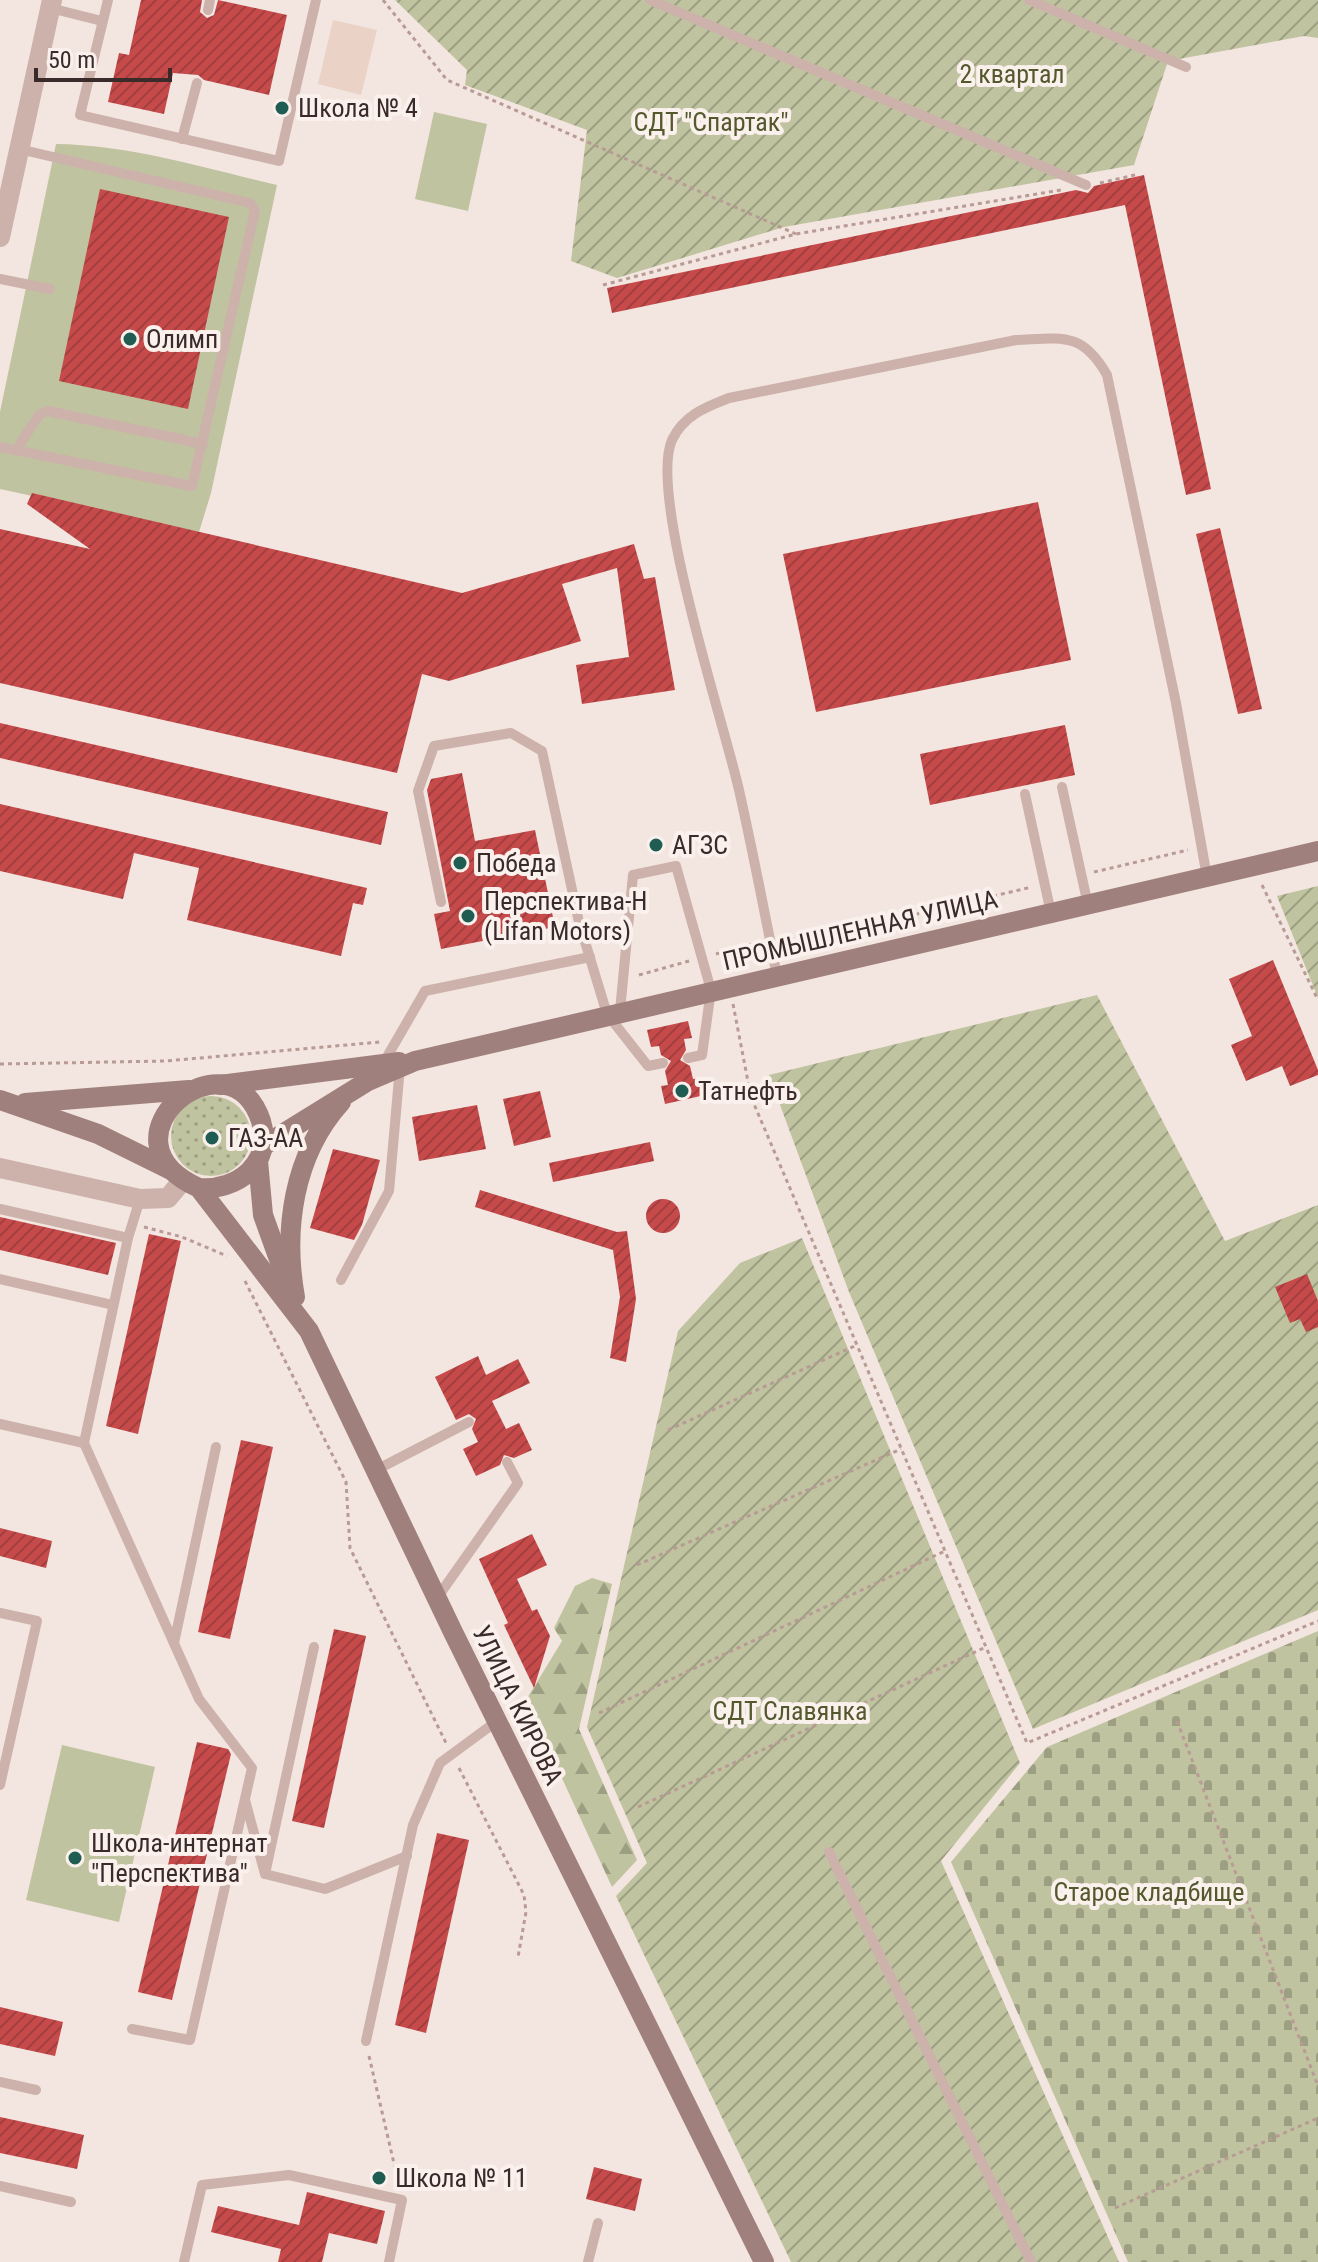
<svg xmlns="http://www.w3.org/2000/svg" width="1318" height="2262" font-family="'Roboto Condensed',sans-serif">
<defs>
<pattern id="grass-dots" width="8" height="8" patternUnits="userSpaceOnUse" patternTransform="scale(2)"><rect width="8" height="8" fill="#c0c39f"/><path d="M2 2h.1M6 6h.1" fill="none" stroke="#9d9f82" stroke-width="1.8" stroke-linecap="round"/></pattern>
<pattern id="forest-firs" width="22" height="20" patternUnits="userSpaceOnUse" patternTransform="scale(2)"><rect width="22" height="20" fill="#c0c39f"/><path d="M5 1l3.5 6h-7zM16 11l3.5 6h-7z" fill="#9d9f82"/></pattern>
<pattern id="cemetery-stones" width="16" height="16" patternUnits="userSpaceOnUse" patternTransform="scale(2)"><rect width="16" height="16" fill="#c0c39f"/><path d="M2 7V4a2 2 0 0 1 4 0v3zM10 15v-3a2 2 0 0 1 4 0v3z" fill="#9d9f82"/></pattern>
<pattern id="garden-furrows" width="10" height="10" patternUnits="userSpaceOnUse" patternTransform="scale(2)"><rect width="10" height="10" fill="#c0c39f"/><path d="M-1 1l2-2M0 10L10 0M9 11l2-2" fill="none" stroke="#9d9f82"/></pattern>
<pattern id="building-hatch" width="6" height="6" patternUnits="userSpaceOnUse" patternTransform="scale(2)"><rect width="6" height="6" fill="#c74a4b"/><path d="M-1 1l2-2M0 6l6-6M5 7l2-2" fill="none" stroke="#a33e3f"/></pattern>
</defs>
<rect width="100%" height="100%" fill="#f3e5df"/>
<!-- grass -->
<circle fill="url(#grass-dots)" cx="211" cy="1136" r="40"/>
<!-- forest -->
<path fill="url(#forest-firs)" d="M592 1578 612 1584 579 1729 637 1860 612 1887 526 1700 562 1641 554 1628 575 1586Z"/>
<!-- cemetery -->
<path fill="url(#cemetery-stones)" d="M1318 1631V2262H1128L951 1862 1047 1747Z"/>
<!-- park -->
<g fill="#c0c39f">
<path d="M434 112 487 124 468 211 415 199Z"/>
<path d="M56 144C131 145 204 168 277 185L211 493 199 532 0 489V412Z"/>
<path d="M62 1745 155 1767 119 1922 26 1900Z"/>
</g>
<!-- garden -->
<g fill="url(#garden-furrows)">
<path d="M395 0H1318V38L1304 36 1168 61 1134 165 784 227 617 278 571 261 587 130 465 85 467 70Z"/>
<path d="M1318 886V998L1277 896Z"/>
<path d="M1097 995 1225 1241 1318 1205V1610L1033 1729 849 1292 769 1075Z"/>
<path d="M802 1238 1020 1763 941 1861 1119 2262H791L616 1896 647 1863 587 1727 678 1331 740 1263Z"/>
</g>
<!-- plaza -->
<path fill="#ebd2c7" d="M333 20 377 30 361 95 318 84Z"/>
<!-- building -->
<g fill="url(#building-hatch)">
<path d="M141 0H202L200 12 207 18 214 15 218 0 287 15 269 95 204 80 198 75 173 73 164 114 108 102 119 53 129 55Z"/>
<path d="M1144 175 1211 489 1186 495 1125 205 612 313 607 288 1076 190 1088 193 1094 186Z"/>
<path d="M100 189 229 217 188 409 59 381Z"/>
<path d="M32 493 462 593 634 544 644 579 655 577 675 690 582 704 576 665 629 657 617 568 562 584 581 641 449 681 422 674 397 773 0 683V529L90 549 27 504Z"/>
<path d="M1038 502 1071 660 816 712 783 554Z"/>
<path d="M1220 528 1262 709 1238 714 1196 534Z"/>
<path d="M0 723 388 812 381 845 0 758Z"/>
<path d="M1065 725 1075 775 930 805 920 754Z"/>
<path d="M462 773 475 841 535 830 555 927 441 949 434 914 450 911 427 790 431 779Z"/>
<path d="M0 804 367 888 363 905 353 903 341 956 187 920 199 868 134 853 123 899 0 871Z"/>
<path d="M1273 960 1318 1070V1075L1290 1086 1282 1066 1246 1081 1231 1045 1252 1036 1229 979Z"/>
<path d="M688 1021 692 1038 684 1039 686 1050 680 1060 690 1066 693 1079 701 1078 705 1095 665 1104 661 1086 668 1085 665 1071 671 1061 661 1055 659 1046 651 1047 647 1030Z"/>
<path d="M540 1091 551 1137 514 1146 503 1099Z"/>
<path d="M477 1105 486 1149 419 1161 412 1117Z"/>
<path d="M650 1142 654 1161 553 1182 549 1163Z"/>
<path d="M333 1149 380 1160 362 1225 354 1240 310 1228Z"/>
<path d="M480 1190 617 1232 627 1231 636 1299 626 1362 610 1358 620 1297 613 1250 475 1207Z"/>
<circle cx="663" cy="1216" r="17"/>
<path d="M0 1217 116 1243 108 1275 0 1250Z"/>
<path d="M149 1234 181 1241 138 1434 106 1426Z"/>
<path d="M1307 1274 1318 1301V1327L1306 1332 1300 1319 1290 1323 1275 1287Z"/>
<path d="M478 1356 486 1375 518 1359 530 1383 492 1401 506 1429 519 1423 532 1450 514 1458 504 1455 500 1465 476 1476 463 1449 478 1442 472 1429 476 1419 469 1414 456 1420 435 1377Z"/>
<path d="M241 1440 273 1447 230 1639 198 1632Z"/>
<path d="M0 1528 52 1541 46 1568 0 1556Z"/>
<path d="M532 1534 547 1565 517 1579 532 1611 537 1609 550 1636 534 1688 504 1625 508 1623 479 1559Z"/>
<path d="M334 1629 366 1636 324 1828 292 1821Z"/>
<path d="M197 1742 228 1749 231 1754 172 2000 138 1992Z"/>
<path d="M437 1833 469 1840 426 2033 395 2025Z"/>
<path d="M0 2007 63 2022 55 2056 0 2044Z"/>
<path d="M0 2117 84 2135 77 2169 0 2153Z"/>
<path d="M594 2167 642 2179 635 2211 586 2199Z"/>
<path d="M307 2192 385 2211 377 2244 329 2233 322 2262H278L281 2249 211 2232 218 2206 299 2225Z"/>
</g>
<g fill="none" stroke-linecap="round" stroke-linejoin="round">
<!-- path -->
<g stroke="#b89b95" stroke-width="3" stroke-dasharray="4 4" stroke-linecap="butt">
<path d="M383 0 447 80 796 234"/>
<path d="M1100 183 1139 174"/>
<path d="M603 285 796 234 1061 190"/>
<path d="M1094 872 1188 850"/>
<path d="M1262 885 1318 1000"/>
<path d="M782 939 815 938 1032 887"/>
<path d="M716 954 759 942"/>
<path d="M639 975 689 961"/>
<path d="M733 1004 751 1097 1027 1743 1318 1621"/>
<path d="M0 1064 166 1061 380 1042"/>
<path d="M144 1227 182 1237 227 1256"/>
<path d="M245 1281 346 1482 350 1548 446 1743"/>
<path d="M668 1430 857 1345"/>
<path d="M637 1565 901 1449"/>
<path d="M599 1713 945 1551"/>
<path d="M1177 1721 1318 2086"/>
<path d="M459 1768 524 1895 526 1912 518 1957"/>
<path d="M638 1807 986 1647"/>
<path d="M369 2056 399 2185"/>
<path d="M1115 2208 1318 2118"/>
</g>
<!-- lane -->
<g stroke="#ccb2ab" stroke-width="10">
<path d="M108 0 80 115 279 161 316 0"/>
<path d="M650 0 1086 185"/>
<path d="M1029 0 1186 67"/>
<path d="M50 8 102 21"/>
<path d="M208 10 210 0"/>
<path d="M182 139 197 83"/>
<path d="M0 279 50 289"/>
<path d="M0 447 192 486 255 211 250 203 19 149"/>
<path d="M16 450 39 415 48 411 203 444"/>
<path d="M1062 787 1088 905"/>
<path d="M1025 794 1051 913"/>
<path d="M441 902 418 791 434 746 511 733 542 751 579 922 607 1014 648 1066 663 1063"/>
<path d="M777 976C765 914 753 852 739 790 724 723 648 494 672 440 684 415 706 407 729 398L1016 340C1062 338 1082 331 1107 375L1176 703 1207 877"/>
<path d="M620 1011 633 875 676 866 711 990 702 1055 688 1058"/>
<path d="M384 1062 425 991 590 957"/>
<path d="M0 1209 128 1238"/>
<path d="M0 1279 113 1305"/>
<path d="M341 1280 389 1191 400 1067"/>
<path d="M0 1424 84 1443 128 1238 140 1199"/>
<path d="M84 1443 199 1699 252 1768 190 2040 132 2029"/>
<path d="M376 1470 469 1422"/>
<path d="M437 1598 518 1483 507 1462"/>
<path d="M0 1613 37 1621 0 1785"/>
<path d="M174 1643 216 1447"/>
<path d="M245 1800 265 1874 325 1889 407 1856"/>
<path d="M829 1852 1031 2262"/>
<path d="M265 1874 314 1647"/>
<path d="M366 2041 413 1825 440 1763 497 1721"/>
<path d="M0 2082 36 2090"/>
<path d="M0 2186 71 2202"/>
<path d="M184 2262 202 2185 289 2175 402 2200 389 2262"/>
<path d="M588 2262 598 2223"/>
</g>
<!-- street -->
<g stroke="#ccb2ab" stroke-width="20">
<path d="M0 237 52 0"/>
<path d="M0 1168 140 1199 168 1198 183 1180"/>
</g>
<!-- secondary -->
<g stroke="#a0807c" stroke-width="20">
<path d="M220 1085 399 1062"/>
<path d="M0 1100 98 1134 171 1170"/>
<path d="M25 1103 189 1090"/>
<path d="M263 1146 368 1081 415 1061 1318 851"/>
<path d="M258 1161 263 1215 285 1276"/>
<path d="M199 1188C237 1191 274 1163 261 1121 230 1026 90 1139 199 1188L309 1331 453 1632 764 2262"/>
<path d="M295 1297C283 1230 293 1155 341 1102"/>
</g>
</g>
<!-- markers -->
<g fill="#1f5c51" stroke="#faf0ec" stroke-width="3">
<circle cx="282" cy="108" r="8"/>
<circle cx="130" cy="339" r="8"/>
<circle cx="656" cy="845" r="8"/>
<circle cx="460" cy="863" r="8"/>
<circle cx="468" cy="916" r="8"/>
<circle cx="682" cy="1091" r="8"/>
<circle cx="212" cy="1138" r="8"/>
<circle cx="75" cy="1858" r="8"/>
<circle cx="379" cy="2178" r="8"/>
</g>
<g text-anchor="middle" stroke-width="8" stroke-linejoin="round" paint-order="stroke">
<!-- park labels -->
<g font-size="26" fill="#53582d" stroke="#faf0ec">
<text x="1012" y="83">2 квартал</text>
<text x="711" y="131">СДТ "Спартак"</text>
<text x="790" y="1720">СДТ Славянка</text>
<text x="1149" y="1901">Старое кладбище</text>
</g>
<!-- poi labels -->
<g font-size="26" fill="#3a2b2a" stroke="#faf0ec" text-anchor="start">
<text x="298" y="117">Школа № 4</text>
<text x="146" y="348">Олимп</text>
<text x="672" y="854">АГЗС</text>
<text x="476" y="872">Победа</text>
<text x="484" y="910">Перспектива-Н<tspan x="484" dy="30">(Lifan Motors)</tspan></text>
<text x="698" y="1100">Татнефть</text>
<text x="228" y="1147">ГАЗ-АА</text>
<text x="91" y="1852">Школа-интернат<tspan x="91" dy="30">"Перспектива"</tspan></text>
<text x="395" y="2187">Школа № 11</text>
</g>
<!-- street labels -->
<g font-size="26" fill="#3a2b2a" stroke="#faf0ec">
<text transform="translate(860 930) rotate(-13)" y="9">ПРОМЫШЛЕННАЯ УЛИЦА</text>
<text transform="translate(518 1705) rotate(64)" y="9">УЛИЦА КИРОВА</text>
</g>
</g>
<!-- scale -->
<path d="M36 68v12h134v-12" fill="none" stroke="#3a2b2a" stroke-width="4"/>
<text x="48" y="68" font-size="24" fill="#3a2b2a" stroke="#faf0ec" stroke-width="6" paint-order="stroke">50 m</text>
</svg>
